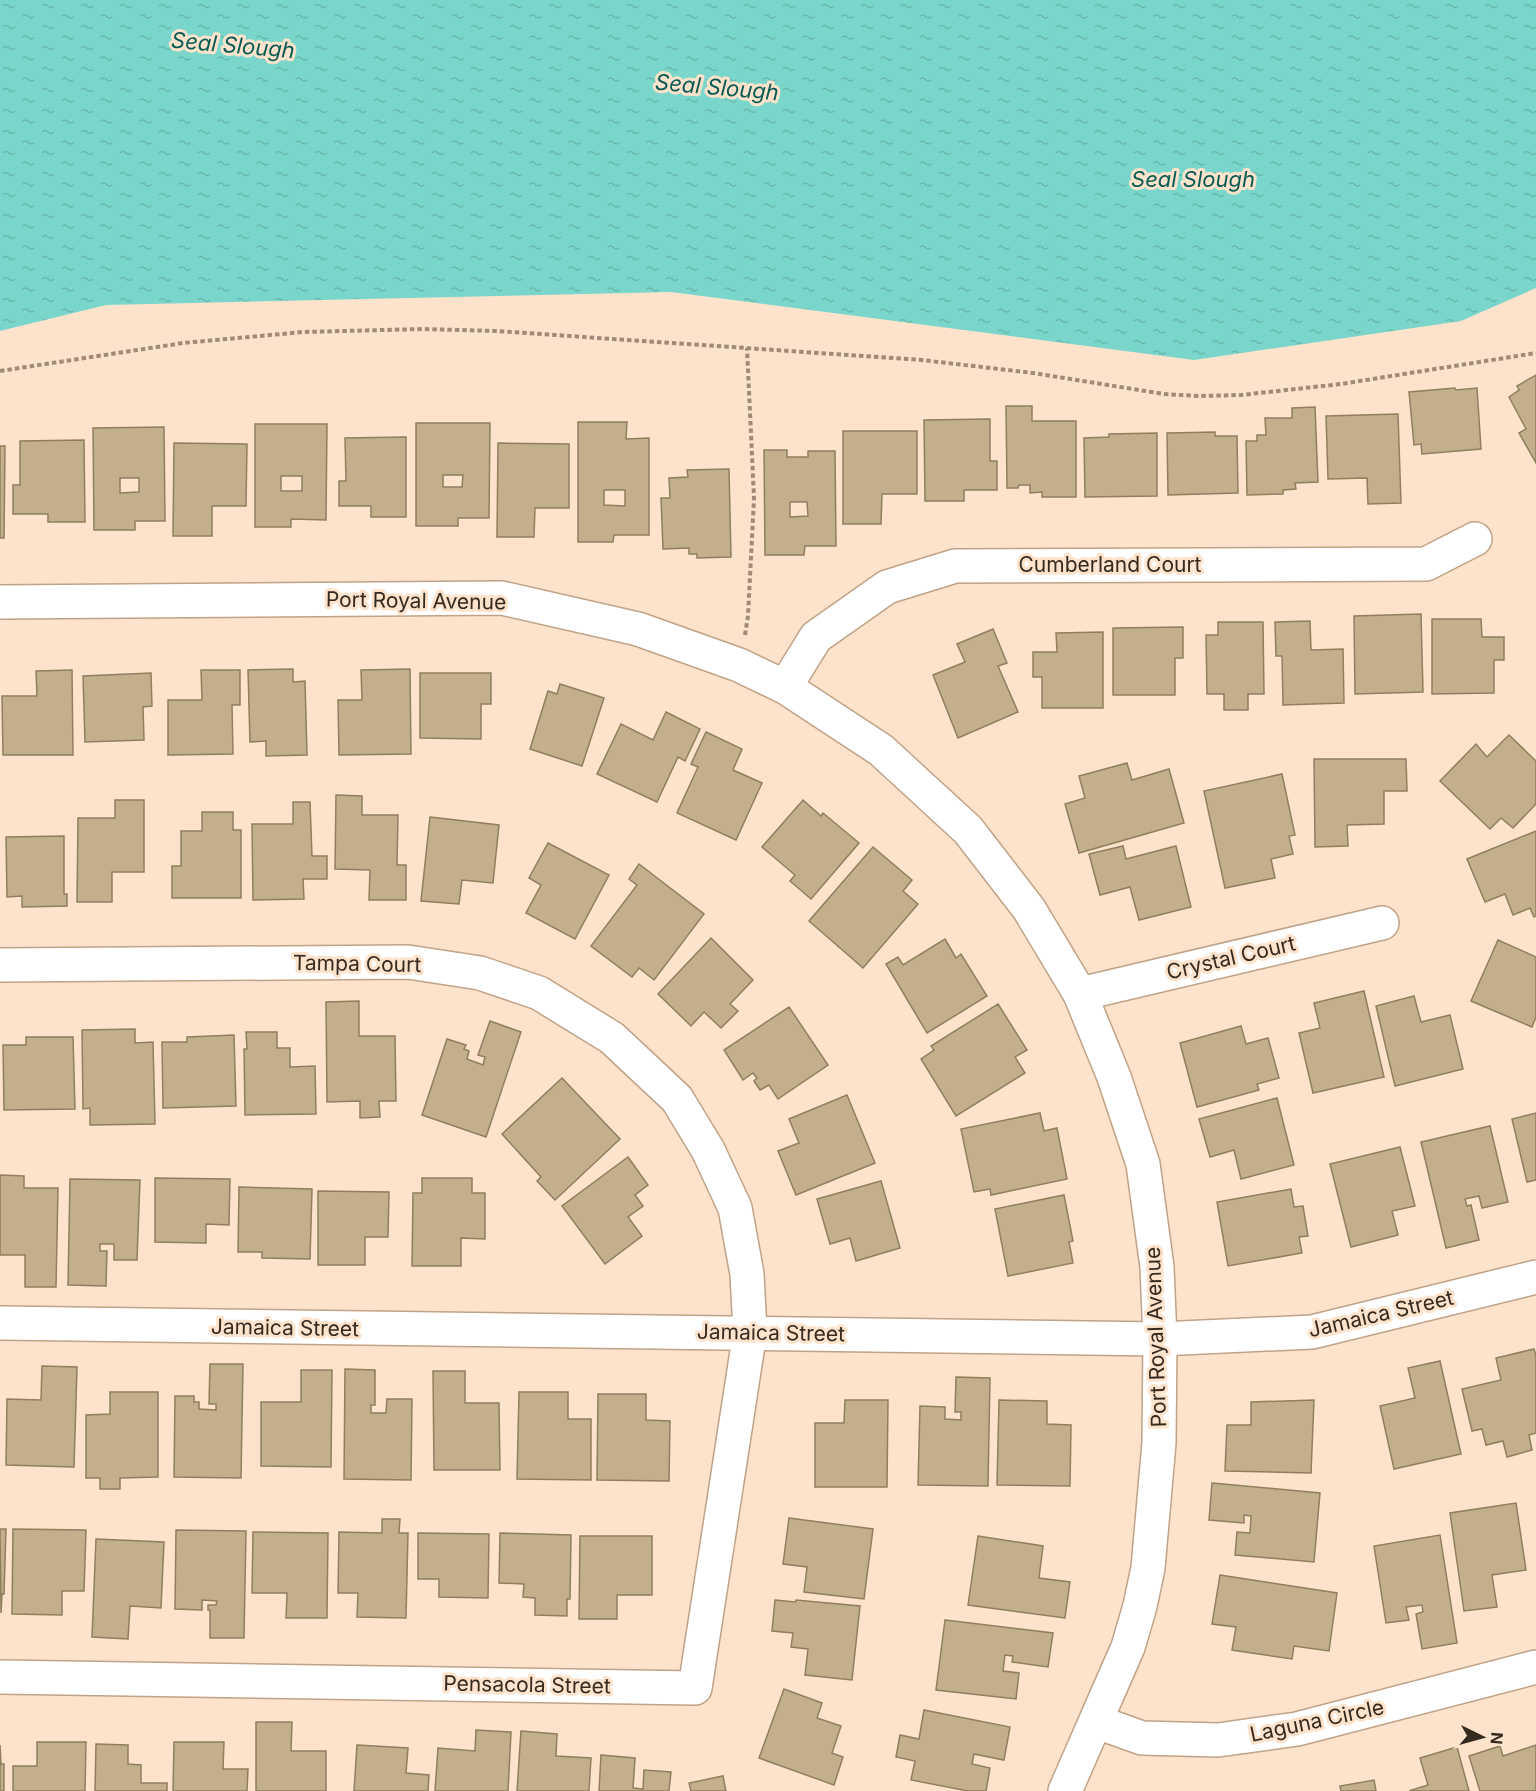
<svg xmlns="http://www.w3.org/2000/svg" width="1536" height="1791" font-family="Inter,sans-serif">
<defs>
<pattern id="water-ripples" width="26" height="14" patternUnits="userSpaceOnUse" patternTransform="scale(1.5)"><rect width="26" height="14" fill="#7ad6ca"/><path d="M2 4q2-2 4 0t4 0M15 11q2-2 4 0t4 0" fill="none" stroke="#6ab8ad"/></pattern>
</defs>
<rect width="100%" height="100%" fill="#fde3cc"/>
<!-- water -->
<path fill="url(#water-ripples)" d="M0 0H1536V288L1461 321 1194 360 671 292 106 305 0 331Z"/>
<!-- building -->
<g fill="#c2b08d" stroke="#8f7f5d" stroke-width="1.5" fill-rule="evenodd">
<path d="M1536 375V463L1519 433 1526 429 1509 397 1519 390 1517 386Z"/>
<path d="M1455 388 1456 390 1477 388 1481 449 1422 454 1421 444 1414 445 1409 392Z"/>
<path d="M1006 406H1032V421H1076V497H1042V492L1030 493V485H1019L1018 488H1007Z"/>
<path d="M1315 407 1318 482 1295 483 1296 489 1283 490V494L1247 495 1246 441H1257V435H1266L1265 418H1292V408Z"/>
<path d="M1398 414 1401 503 1368 504 1367 478 1328 479 1326 416Z"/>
<path d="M990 419V461H997V490H964V501H925L924 420Z"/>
<path d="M578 422H627L626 439 649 438V535H614L613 542H578ZM604 490H625V506L604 505Z"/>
<path d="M416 423H490L489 518H458V526H416ZM443 475H463L462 487H443Z"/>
<path d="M255 424H327L326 520 291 519V527H255ZM281 476H302V491H281Z"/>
<path d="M164 427 165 521H135V530H94L93 428ZM120 478H139V492L120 493Z"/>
<path d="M843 431H917V494H882L881 524H843Z"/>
<path d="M1215 432V436H1237L1238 493 1168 495 1167 433Z"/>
<path d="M1157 433V496L1085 497 1084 438 1109 437V434Z"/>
<path d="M406 437V517H371V506H339V481H346L345 438Z"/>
<path d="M84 440 85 522H48V514H13V485H20V441Z"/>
<path d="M174 443 247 444 246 506H212V536H173Z"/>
<path d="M498 443 569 444V508H535L534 537H497Z"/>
<path d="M0 446H5L4 538H0Z"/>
<path d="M764 450H787V457H808V451H835L836 546H805L804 555H765ZM790 502H807L808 516 790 517Z"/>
<path d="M729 469 731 557 697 558V554H689V548L663 549 661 498H670L669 478 688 477 687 470Z"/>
<path d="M1421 614 1423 692 1355 694 1354 616Z"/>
<path d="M1432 619H1481L1482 637H1504V660H1494V693L1432 694Z"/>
<path d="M1310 621 1311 650 1343 649 1344 703 1283 705 1282 656H1276L1275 622Z"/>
<path d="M1218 622H1263L1264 694H1248V710H1224V694H1207L1206 635H1218Z"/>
<path d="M1183 627V658H1175V695H1113V628Z"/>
<path d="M993 629 1007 663 998 666 1018 712 958 738 933 675 965 662 957 644Z"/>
<path d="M1103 632V708H1042V677H1033V652H1057L1056 633Z"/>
<path d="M293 669V682L305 681 307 755 266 756V741L250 742 248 670Z"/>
<path d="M410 669 411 754 339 755 338 700H362L361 670Z"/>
<path d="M72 670 73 755H3L2 696H37L36 671Z"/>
<path d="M201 670H240V705H232L233 754 168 755V700H202Z"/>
<path d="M151 673 152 706 143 707 144 740 85 742 83 676Z"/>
<path d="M420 673H491V704H481V739L420 738Z"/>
<path d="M560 684 604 698 582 766 530 749 548 691 557 694Z"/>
<path d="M666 712 700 729 685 761 678 757 657 802 597 774 621 724 653 740Z"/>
<path d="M706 732 742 749 733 770 762 783 736 840 677 813 698 767 691 764Z"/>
<path d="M1509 735 1536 761V804L1513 828 1501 818 1490 829 1440 781 1476 744 1487 757Z"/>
<path d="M1314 759H1406L1407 791H1384V824L1347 825 1348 846 1315 847Z"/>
<path d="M1127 763 1132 780 1169 769 1184 823 1079 853 1065 804 1085 798 1079 776Z"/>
<path d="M1282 774 1295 835 1289 836 1293 854 1271 859 1275 878 1225 888 1204 791Z"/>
<path d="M336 795 362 796V815H398L397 865H406V900H369L370 870 335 869Z"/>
<path d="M115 800H144V872H112V902H77L78 818H115Z"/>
<path d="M803 800 821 816 823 813 859 843 811 899 790 881 795 875 762 847Z"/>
<path d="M293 802H310L312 856H327V879H303L304 899 253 900 252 824H293Z"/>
<path d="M202 812H233V830H241V898H172V866H181V831H202Z"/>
<path d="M430 817 499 825 493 883 462 880 459 904 421 901Z"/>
<path d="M1536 831V916L1534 917 1530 908 1513 915 1505 894 1485 902 1467 859Z"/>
<path d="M64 836V894H67V906L22 907V896L7 897 6 837Z"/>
<path d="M548 843 609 875 575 939 526 913 541 885 529 878Z"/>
<path d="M1123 846 1126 859 1176 846 1191 907 1139 920 1130 887 1100 895 1089 854Z"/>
<path d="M873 847 912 880 903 891 918 904 863 968 809 921Z"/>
<path d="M639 864 704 914 654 980 639 968 632 977 591 946 637 885 629 879Z"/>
<path d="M711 938 753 980 730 1004 738 1011 721 1028 704 1012 691 1026 658 994Z"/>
<path d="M945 939 956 958 961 954 987 996 927 1033 886 964 898 957 903 965Z"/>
<path d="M1498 940 1536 957V1017L1532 1027 1471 1001Z"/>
<path d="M1364 991 1384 1077 1313 1093 1299 1033 1320 1028 1314 1003Z"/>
<path d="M1414 996 1421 1022 1450 1015 1463 1069 1395 1086 1376 1006Z"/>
<path d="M359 1001V1036H395L396 1101H379L380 1117 360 1118V1101L327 1102 326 1002Z"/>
<path d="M998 1004 1027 1050 1015 1057 1025 1073 956 1116 921 1059 934 1050 931 1046Z"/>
<path d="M789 1007 828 1065 778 1099 769 1085 760 1090 754 1081 757 1078 753 1073 743 1080 724 1050Z"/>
<path d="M490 1021 521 1032 486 1137 422 1115 447 1039 466 1045 464 1049 469 1051 467 1059 483 1065 485 1057 478 1055Z"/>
<path d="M1241 1026 1246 1044 1268 1038 1279 1078 1257 1084 1259 1090 1197 1107 1180 1043Z"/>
<path d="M135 1029V1043L153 1042 155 1124 90 1125V1108L83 1109 82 1030Z"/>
<path d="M246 1032H277V1048H290V1067L315 1066 316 1114 245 1115 244 1049H247Z"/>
<path d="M234 1035 236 1106 163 1108 162 1042H187V1037Z"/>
<path d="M26 1037H73L75 1109 4 1110 3 1045H26Z"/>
<path d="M562 1078 620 1139 555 1200 537 1181 541 1177 502 1134Z"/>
<path d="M847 1095 875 1163 796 1195 778 1151 799 1143 789 1119Z"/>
<path d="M1277 1098 1294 1165 1241 1179 1234 1150 1210 1157 1199 1119Z"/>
<path d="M1040 1113 1044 1131 1057 1128 1067 1179 991 1195 990 1189 974 1192 961 1129Z"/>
<path d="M1536 1113V1180L1527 1182 1512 1119Z"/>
<path d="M1490 1126 1508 1202 1482 1208 1479 1196 1465 1199 1467 1206 1471 1205 1479 1240 1446 1248 1421 1142Z"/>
<path d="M1400 1147 1415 1206 1392 1211 1398 1235 1351 1247 1330 1164Z"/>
<path d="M628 1157 648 1185 635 1195 643 1206 628 1217 642 1236 605 1264 562 1206Z"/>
<path d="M0 1175 24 1176V1188H58L56 1287H25V1255H0Z"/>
<path d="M155 1178 230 1179 229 1225 206 1224V1243L155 1242Z"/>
<path d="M422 1178H472V1193H485V1239L461 1238V1266H412L413 1193H422Z"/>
<path d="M70 1179 140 1180 137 1260H114V1244H100V1251H107L106 1286 68 1285Z"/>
<path d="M881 1181 900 1248 856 1261 850 1238 830 1244 817 1199Z"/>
<path d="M239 1187 312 1189 310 1259 262 1258V1252H238Z"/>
<path d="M1291 1189 1294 1207 1303 1206 1308 1236 1299 1237 1302 1253 1228 1266 1217 1202Z"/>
<path d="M318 1191 389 1192 388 1237H365V1265H318Z"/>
<path d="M1064 1195 1073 1241 1069 1242 1073 1263 1008 1276 995 1209Z"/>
<path d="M1534 1349 1536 1356V1433L1529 1435 1532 1450 1507 1457 1503 1441 1486 1445 1482 1429 1472 1431 1462 1389 1501 1380 1496 1358Z"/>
<path d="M1440 1361 1461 1454 1394 1469 1380 1406 1415 1398 1408 1368Z"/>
<path d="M210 1364H243L241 1478 174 1477 175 1396H194V1402H199V1409L216 1410V1404H209Z"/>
<path d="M42 1366 77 1367 74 1467 6 1465 7 1399 41 1400Z"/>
<path d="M345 1369 375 1370V1405H371V1413H386L387 1399H412L411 1480 344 1479Z"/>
<path d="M301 1370H332L331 1467 261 1466V1402H301Z"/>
<path d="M433 1371H465V1403H499L500 1470H434Z"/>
<path d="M956 1377 990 1378 988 1486 918 1485 920 1406 945 1407V1419L961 1420V1412H955Z"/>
<path d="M110 1392H158V1477L120 1478V1489H100V1478H86V1415L110 1414Z"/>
<path d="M519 1392H568V1419H591V1480L517 1479Z"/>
<path d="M598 1394H646V1420L670 1421 669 1481 597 1480Z"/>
<path d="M845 1400H888L887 1487H815V1423H844Z"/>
<path d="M999 1400 1047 1401V1424L1071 1425 1070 1486 997 1485Z"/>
<path d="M1314 1400 1311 1473 1225 1471 1227 1425H1251V1402Z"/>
<path d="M1212 1483 1320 1493 1314 1562 1235 1555 1237 1532 1250 1533 1251 1516 1244 1515V1523L1209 1520Z"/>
<path d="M1516 1503 1526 1570 1492 1575 1497 1607 1464 1611 1450 1513Z"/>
<path d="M789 1518 873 1529 864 1599 804 1592 807 1567 783 1564Z"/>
<path d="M382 1519H400L399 1533H408L406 1618 357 1617 358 1593H338L339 1532 382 1533Z"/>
<path d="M0 1529H6L4 1594H2L1 1613Z"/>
<path d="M13 1529 86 1530 84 1591H62V1615L12 1614Z"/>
<path d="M176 1530 246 1531 244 1638H210V1610H208V1605H216L217 1601 202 1600V1610L175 1609Z"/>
<path d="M253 1532 328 1533 327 1618H286L287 1593H252Z"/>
<path d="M418 1533 489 1534 488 1598 439 1597V1579H418Z"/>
<path d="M500 1533 571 1535 570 1599H567V1616L535 1615V1598L523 1597 524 1584 499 1583Z"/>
<path d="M1440 1535 1457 1643 1422 1649 1416 1614 1423 1612 1422 1605 1406 1607 1409 1620 1386 1623 1374 1546Z"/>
<path d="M580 1536H652V1595H617V1619H579Z"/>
<path d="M978 1536 1043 1546 1039 1578 1070 1582 1065 1618 968 1605Z"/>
<path d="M96 1539 164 1542 161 1608 130 1606 128 1639 92 1637Z"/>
<path d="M1220 1575 1337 1593 1329 1651 1294 1646 1292 1659 1232 1650 1236 1627 1212 1624Z"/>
<path d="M775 1600 795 1602 796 1600 860 1606 852 1680 805 1675 808 1649 791 1647 793 1633 772 1631Z"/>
<path d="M945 1620 1053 1633 1048 1667 1012 1662 1013 1656 1005 1655 1003 1671 1019 1673 1016 1699 936 1690Z"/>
<path d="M784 1689 822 1703 817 1718 841 1726 832 1753 843 1757 834 1785 759 1758Z"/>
<path d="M924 1710 1010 1727 1004 1760 974 1754 972 1764 990 1768 986 1791H968L911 1780 915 1761 896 1757 900 1735 919 1739Z"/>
<path d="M256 1722H292L291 1751H326V1791H256Z"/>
<path d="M476 1730 511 1732 508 1791H435L438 1748 475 1751Z"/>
<path d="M521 1731 557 1734 556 1756 591 1758 589 1791H517Z"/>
<path d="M37 1742H86L85 1791H13V1766H37Z"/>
<path d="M174 1742H224L223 1769H248L247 1791H173Z"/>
<path d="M96 1744 128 1745V1764L141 1765V1783H167V1791H95Z"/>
<path d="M0 1745 1 1764H4V1791H0Z"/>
<path d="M357 1745 408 1748 406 1773 429 1775 428 1791H354Z"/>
<path d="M1536 1745V1791H1480L1469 1756 1500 1746 1503 1756Z"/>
<path d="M1457 1747 1469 1791H1409L1428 1785 1420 1758Z"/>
<path d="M601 1755 635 1758 633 1788 643 1789 644 1770 671 1772 669 1791H599Z"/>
<path d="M723 1776 726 1791H691L689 1783Z"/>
<path d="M1374 1780 1376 1791H1341L1340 1786Z"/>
</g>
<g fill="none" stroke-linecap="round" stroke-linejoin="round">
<!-- minor casing -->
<g stroke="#c0a286" stroke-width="36">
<g id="minor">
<path d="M0 602 502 598 638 629 739 665 785 687 881 750 968 830 1029 909 1080 994 1114 1077 1143 1164 1157 1267 1160 1339 1159 1443 1148 1568 1140 1606 1128 1647 1065 1791"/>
<path d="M785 687 816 637 887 587 955 566 1426 564 1475 539"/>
<path d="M0 965 408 962 480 973 539 993 612 1038 677 1099 708 1150 735 1208 747 1274 750 1332 695 1688 0 1677"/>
<path d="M1080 994 1382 923"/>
<path d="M0 1323 1160 1339 1312 1332 1536 1277"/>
<path d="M1097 1722 1142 1738 1218 1740 1297 1729 1536 1667"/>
</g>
</g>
<!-- path -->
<g stroke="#9f8b7a" stroke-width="4" stroke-dasharray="4.5 3" stroke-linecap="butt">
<path d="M0 371 183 343 303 332 423 329 496 331 922 360 1033 373 1164 394 1198 396 1241 395 1341 384 1536 353"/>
<path d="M745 635 748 616 754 498 747 348"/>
</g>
<!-- minor -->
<use href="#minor" stroke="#fff" stroke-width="33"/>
</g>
<g text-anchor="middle" stroke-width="6" stroke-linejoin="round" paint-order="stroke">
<!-- street labels -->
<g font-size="21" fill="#362a1f" stroke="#fde3cc">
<text x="1110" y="572">Cumberland Court</text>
<text transform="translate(416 601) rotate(1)" y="7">Port Royal Avenue</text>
<text transform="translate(1231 958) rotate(-13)" y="7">Crystal Court</text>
<text transform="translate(357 964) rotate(1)" y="7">Tampa Court</text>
<text transform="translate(1381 1314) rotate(-13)" y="7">Jamaica Street</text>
<text transform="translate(285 1328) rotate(1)" y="7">Jamaica Street</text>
<text transform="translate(771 1333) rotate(1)" y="7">Jamaica Street</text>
<text transform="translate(1156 1337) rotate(-92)" y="7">Port Royal Avenue</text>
<text transform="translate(527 1685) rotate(1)" y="7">Pensacola Street</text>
<text transform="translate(1317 1721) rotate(-12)" y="7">Laguna Circle</text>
</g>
<!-- water labels -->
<g font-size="22" font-style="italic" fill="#085a53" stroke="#fde3cc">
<text transform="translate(233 45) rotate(5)" y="8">Seal Slough</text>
<text transform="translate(717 87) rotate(5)" y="8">Seal Slough</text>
<text x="1193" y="187">Seal Slough</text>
</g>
</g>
<!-- north arrow -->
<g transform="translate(1482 1737) rotate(95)" stroke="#fde3cc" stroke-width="4.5" paint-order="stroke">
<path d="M0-4.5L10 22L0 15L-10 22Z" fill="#362a1f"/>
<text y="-9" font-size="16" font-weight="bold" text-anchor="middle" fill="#362a1f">N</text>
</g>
</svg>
